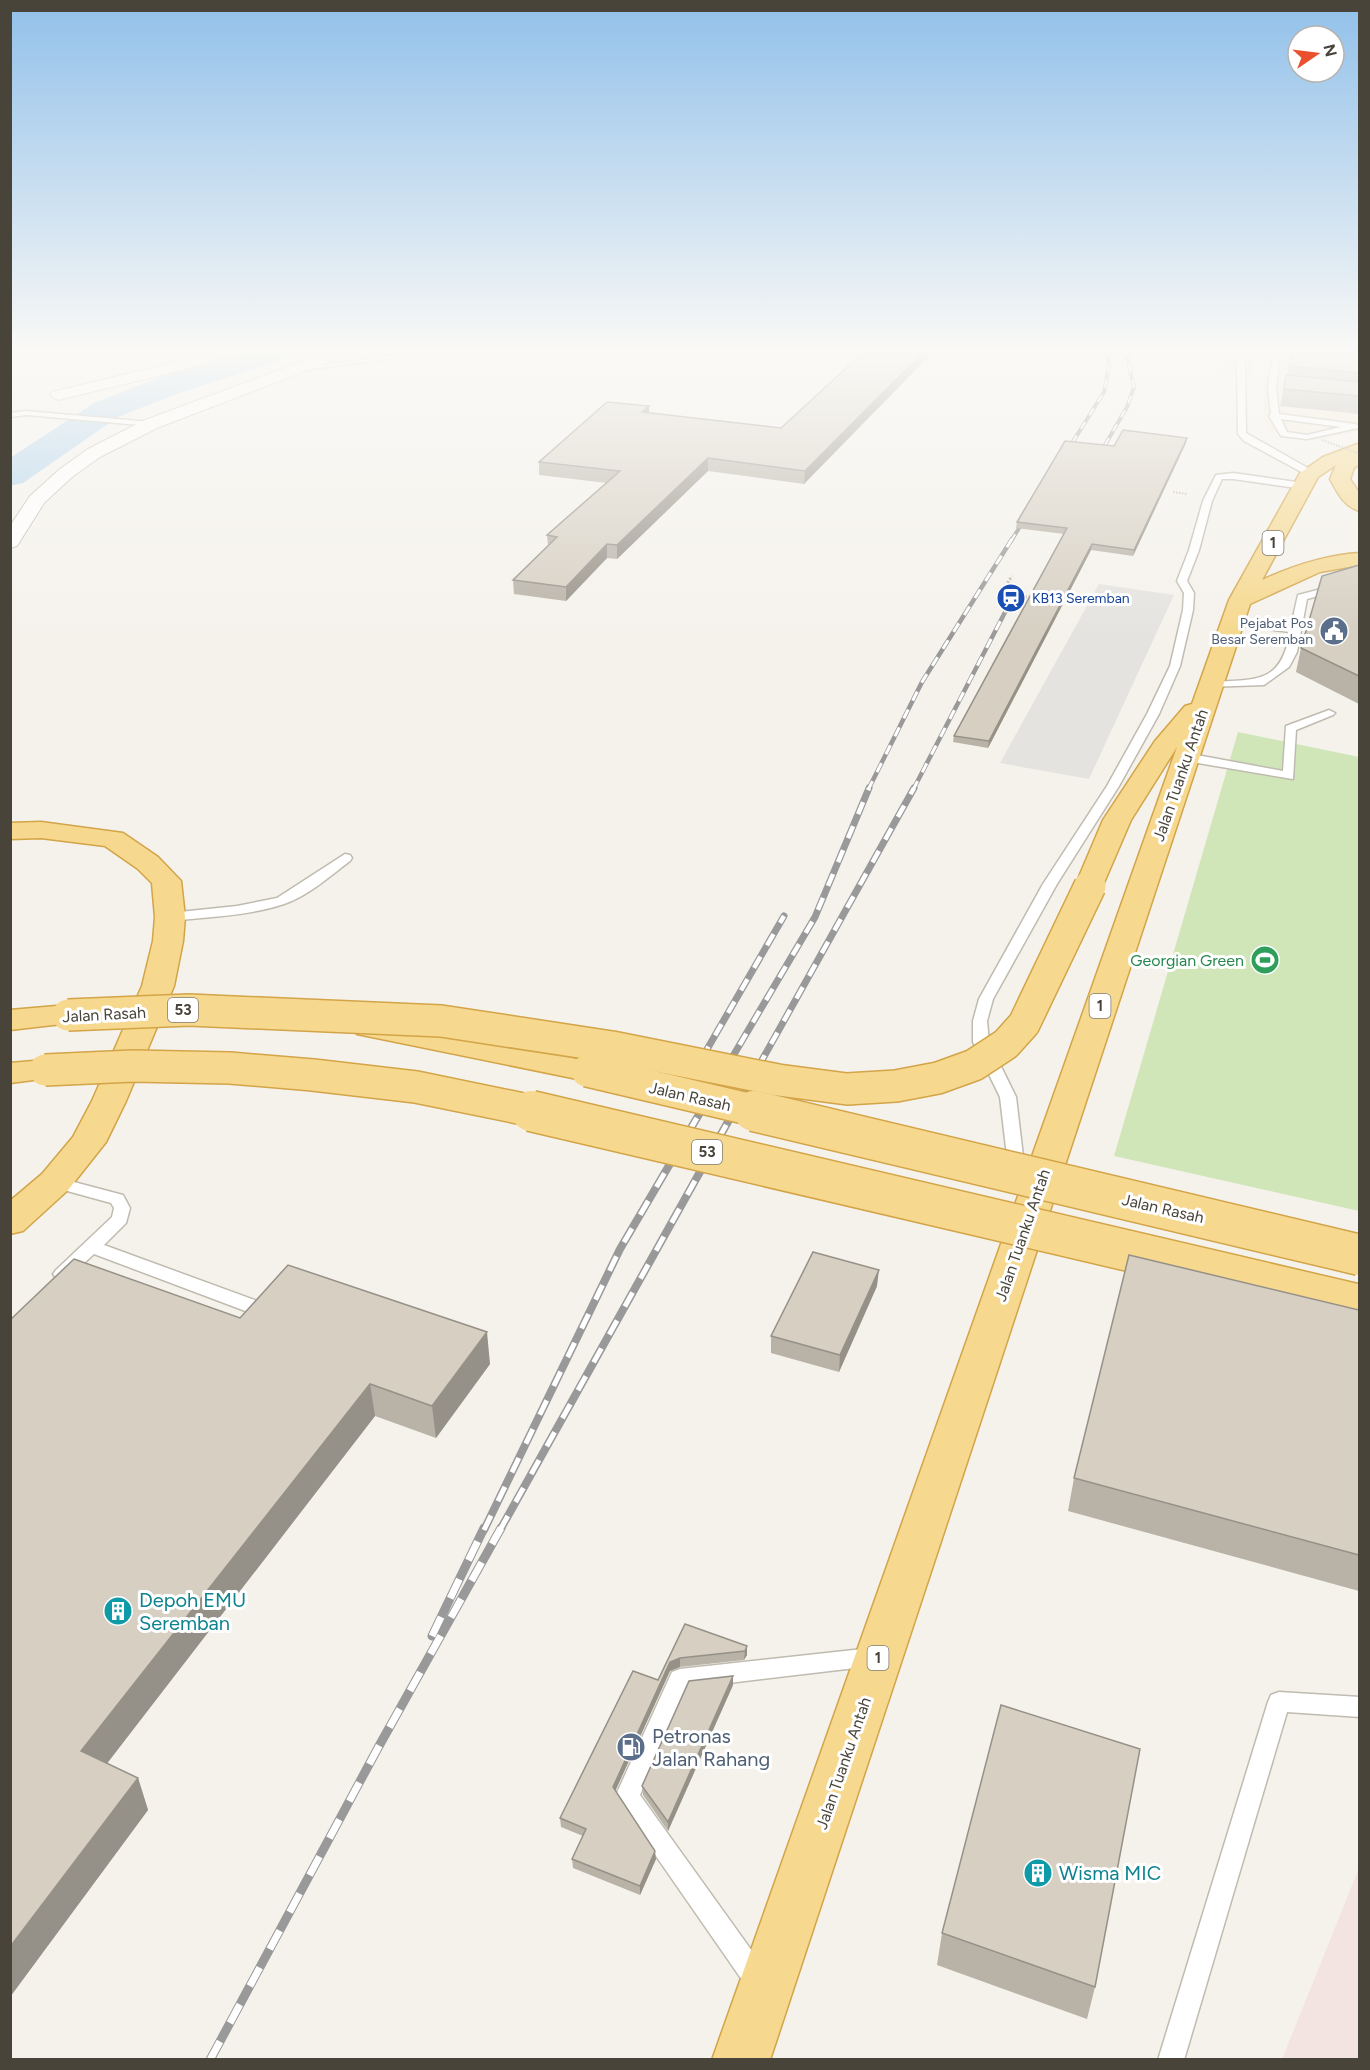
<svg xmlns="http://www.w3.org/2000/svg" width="1370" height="2070" font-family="Figtree,sans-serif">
<rect width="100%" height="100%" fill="#f5f2ec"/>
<!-- commercial -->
<path fill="#f4eada" d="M1274 348H1359V432L1306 441 1265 430 1261 361Z"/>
<!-- medical -->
<path fill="#f4e4e1" d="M1359 1868V2059H1282Z"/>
<!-- green -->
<path fill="#d0e6b8" d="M1238 732 1359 757V1211L1114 1156Z"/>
<!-- parking -->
<g fill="#e4e3e0">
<path d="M1223 348H1271L1251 359 1255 376 1219 373Z"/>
<path d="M1099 584 1174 595 1089 779 1000 763Z"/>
</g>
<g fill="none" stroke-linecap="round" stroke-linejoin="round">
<!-- river -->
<path fill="#aed1ec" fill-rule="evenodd" d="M255 348H303L298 355 179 393 118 417 23 483 10 486V458L94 403 155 379Z"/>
<!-- service casing -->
<g stroke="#c0bbaf" stroke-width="3">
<g id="service">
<path d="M449 348H469L297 371 293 369Z"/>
<path d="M1255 348H1264L1245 359 1246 433 1313 471V475H1307L1244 441 1238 434 1237 358Z"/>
<path d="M1288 348H1297L1280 357 1276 387 1279 414 1355 424 1359 426 1358 428 1307 439 1281 436 1269 416 1271 414 1268 387 1273 356ZM1281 419 1341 427 1307 435 1287 432Z"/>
<path d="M26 411 151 422 155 424 151 426 26 415 10 417V413Z"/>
<path d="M1233 473 1303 483 1307 486 1303 489 1233 479H1222L1212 501 1199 550 1187 581 1194 593 1193 610 1180 666 1159 714 1119 786 1057 884 993 999 987 1021 989 1042 1016 1097 1025 1173 1023 1177H1011L1009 1173 1000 1097 973 1042V1021L979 999 1043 884 1107 786 1147 714 1170 666 1183 610 1184 593 1177 581 1189 550 1203 501 1216 475Z"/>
<path d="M1360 579V585L1307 599 1297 652 1289 667 1264 685 1207 687V683L1211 682C1256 679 1281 685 1290 632L1235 625 1230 622 1231 620 1291 626 1298 595Z"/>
<path d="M1329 710 1335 713 1333 715 1296 730 1293 779 1186 761 1180 757 1186 753 1283 771 1286 726Z"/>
<path d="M345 854 350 855 352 858 350 861C330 876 308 896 284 904 248 916 207 917 170 921L163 917 170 913 237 906 277 898Z"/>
<path d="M55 1177 123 1195 130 1208 126 1223 104 1245 260 1302 263 1307 260 1312 254 1313 248 1312 94 1254 68 1278H56L53 1274 56 1270 112 1217 114 1208 111 1203 49 1186 47 1182 49 1178Z"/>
<path d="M872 1648 880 1650 883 1657 880 1664 872 1666 687 1688 640 1795 767 1972 771 1981 767 1990 758 1994 749 1990 615 1797 672 1672 680 1669Z"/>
<path d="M1279 1692 1360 1697V1717L1287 1712 1184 2060H1158L1268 1702 1271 1695Z"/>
</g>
</g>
<!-- minor casing -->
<g stroke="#c0bbaf" stroke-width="2">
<g id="minor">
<path d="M224 348H247L244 351 182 370 58 400 50 395 52 392 172 363Z"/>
<path d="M339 348H360L357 351 157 428 100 457 72 477 44 503 17 546 10 548V526L30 496 60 469 88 449 145 420Z"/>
</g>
</g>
<!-- trunk casing -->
<g stroke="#d3a448" stroke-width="3">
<g id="trunk">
<path d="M1360 443V464L1354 468 1350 479 1360 494V511C1344 507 1337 492 1330 479L1336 465 1318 477 1262 580C1293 566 1325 555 1360 553V565L1320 572 1250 604 770 2060H712L1177 747 1131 820 1100 892 1090 895 1080 892 1075 886 1103 820 1155 741 1185 706 1192 704 1229 600 1300 473 1323 457Z"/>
<path d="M41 822 123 833 158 857 181 881 185 917 183 941 174 986 126 1101 106 1142 68 1190 23 1231 10 1234V1201L42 1174 73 1137 92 1101 142 986 153 941 155 917 152 883 138 869 105 846 41 838 10 839V823Z"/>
<path d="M68 1005 79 1008 84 1015 79 1022 10 1030V1010Z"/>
<path d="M369 1017 587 1061 599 1064 604 1071 599 1078 587 1081 357 1034 353 1027 357 1020Z"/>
<path d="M45 1060 57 1063 62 1070 57 1077 10 1083V1063Z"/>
</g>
</g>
<!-- path-far1 -->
<path stroke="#c1b7a1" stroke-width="2" stroke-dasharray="1.5 1.5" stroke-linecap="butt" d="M1173 492 1187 494"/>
<!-- path -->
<path stroke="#c1b7a1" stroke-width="3" stroke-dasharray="2 2" stroke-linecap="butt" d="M1001 593 1012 576"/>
<!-- service -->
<use href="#service" fill="#fff" fill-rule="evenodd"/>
<!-- minor -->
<use href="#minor" fill="#fff" fill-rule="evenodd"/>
<!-- trunk -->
<use href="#trunk" fill="#f6d88e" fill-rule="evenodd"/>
<!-- rail-far4 casing -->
<g stroke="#999" stroke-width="4">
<g id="rail-far4">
<path d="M1105 445 1127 407 1134 387 1125 348"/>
<path d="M1064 456 1104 392 1109 366 1108 348"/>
<path d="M1011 541 1028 514"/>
</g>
</g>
<!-- rail-far3 casing -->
<g stroke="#999" stroke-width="4.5">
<g id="rail-far3">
<path d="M868 790 922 682 1012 539"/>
<path d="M913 790 1016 591"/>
</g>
</g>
<!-- rail-far2 casing -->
<g stroke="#999" stroke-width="7">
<g id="rail-far2">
<path d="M676 1103 784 916"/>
<path d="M700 1112 815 917 869 788"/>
<path d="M733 1112 914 788"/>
</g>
</g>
<!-- rail-far1 casing -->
<g stroke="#999" stroke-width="8">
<g id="rail-far1">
<path d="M484 1530 620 1249 701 1111"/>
<path d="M500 1530 734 1111"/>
</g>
</g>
<!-- rail casing -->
<g stroke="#999" stroke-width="9">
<g id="rail">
<path d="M432 1636 484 1528"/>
<path d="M210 2060 379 1746 501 1528"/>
</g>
</g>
<!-- rail-far4 -->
<use href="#rail-far4" stroke="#fff" stroke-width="2" stroke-dasharray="8" stroke-linecap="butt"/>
<!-- rail-far3 -->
<use href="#rail-far3" stroke="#fff" stroke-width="3" stroke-dasharray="10" stroke-linecap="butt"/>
<!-- rail-far2 -->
<use href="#rail-far2" stroke="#fff" stroke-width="4.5" stroke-dasharray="13" stroke-linecap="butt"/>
<!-- rail-far1 -->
<use href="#rail-far1" stroke="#fff" stroke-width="5" stroke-dasharray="16" stroke-linecap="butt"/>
<!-- rail -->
<use href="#rail" stroke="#fff" stroke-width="7" stroke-dasharray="21" stroke-linecap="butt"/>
<!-- trunk-bridge-far1 casing -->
<g stroke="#d3a448" stroke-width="34" stroke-linecap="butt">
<g id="trunk-bridge-far1">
<path d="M68 1015 189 1010 441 1021 612 1047 778 1080 847 1089 896 1086 938 1078 974 1065 1006 1044 1024 1024 1090 886"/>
<path d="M45 1070 133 1066 230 1068 313 1075 416 1087 538 1112"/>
<path d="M587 1071 761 1112"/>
</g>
</g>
<!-- trunk-bridge casing -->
<g stroke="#d3a448" stroke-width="43" stroke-linecap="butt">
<g id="trunk-bridge">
<path d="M531 1111 1360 1305"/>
<path d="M754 1111 1360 1255"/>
</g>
</g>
<!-- path-bridge-far1 -->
<path stroke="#c1b7a1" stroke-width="2" stroke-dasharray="1.5 1.5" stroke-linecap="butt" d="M1322 440 1360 454"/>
<!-- path-bridge -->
<path stroke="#c1b7a1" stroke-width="3" stroke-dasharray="2 2" stroke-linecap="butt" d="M1001 593 1033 598"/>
<!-- trunk-bridge-far1 -->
<use href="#trunk-bridge-far1" stroke="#f6d88e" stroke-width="31"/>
<!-- trunk-bridge -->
<use href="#trunk-bridge" stroke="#f6d88e" stroke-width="40"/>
</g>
<!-- wall -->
<g fill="#b8b2a7">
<path d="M868 348 804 484 708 471 617 559 607 558 566 601 514 594 513 580 548 546 547 535 607 483 539 475V462L649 413 781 428Z"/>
<path d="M1359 348V414L1280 406 1289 366Z"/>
<path d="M1186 443 1133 556 1091 550 988 748 953 742 954 736 1064 534 1016 528 1017 522 1114 446Z"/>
<path d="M1359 565V704L1296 672 1301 648Z"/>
<path d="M877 1286 839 1372 771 1353V1336Z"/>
<path d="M1359 1310V1591L1068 1511 1074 1478Z"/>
<path d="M240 1318 490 1364 436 1438 375 1416 107 1763 138 1778 148 1810 10 1997Z"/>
<path d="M685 1624 747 1646V1655L744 1660 680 1667 670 1671 615 1791 656 1859 640 1895 573 1868 572 1859 583 1836 561 1827 560 1818 658 1680Z"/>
<path d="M733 1685 668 1831 643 1795 642 1786Z"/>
<path d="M942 1933 1095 1987 1087 2019 937 1965Z"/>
</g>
<!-- shaded-wall -->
<g fill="#969188">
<path d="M927 348H937L804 484 805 471Z"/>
<path d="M649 406V419L642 412Z"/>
<path d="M1187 438 1186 443 1133 556 1134 550Z"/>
<path d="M708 458V471L617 559V545Z"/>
<path d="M607 544V558L566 601V587Z"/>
<path d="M1092 544 1091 550 988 748 989 741Z"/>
<path d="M879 1270 877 1286 839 1372 840 1355Z"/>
<path d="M487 1332 490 1364 436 1438 432 1406Z"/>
<path d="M370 1384 375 1416 92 1783 81 1751Z"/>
<path d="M747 1646V1655L744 1660 745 1651Z"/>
<path d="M680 1658V1667L670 1671 613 1796V1787L670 1662Z"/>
<path d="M733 1676V1685L668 1831V1822Z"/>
<path d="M138 1778 148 1810 10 1997V1947Z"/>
<path d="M655 1851 656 1859 640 1895V1886Z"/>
</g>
<!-- building -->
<g fill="#d6cfc2" stroke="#969188" stroke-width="1.5">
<path d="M868 348H927L805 471 708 458 617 545 607 544 566 587 513 580 557 537 547 535 620 471 539 462 607 402 649 406 642 412 781 428Z"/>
<path d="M1294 348H1359V373L1289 366Z"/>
<path d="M1286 375 1359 382V396L1284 389Z"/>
<path d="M1123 430 1187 438 1134 550 1092 544 989 741 954 736 1067 528 1017 522 1065 441 1114 446Z"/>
<path d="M1359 565V676L1301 648 1322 576Z"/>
<path d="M813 1252 879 1270 840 1355 771 1336Z"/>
<path d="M1129 1255 1359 1310V1555L1074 1478Z"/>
<path d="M74 1259 240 1318 288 1265 487 1332 432 1406 370 1384 81 1751 138 1778 10 1947V1320Z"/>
<path d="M685 1624 747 1646 745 1651 680 1658 670 1662 613 1787 655 1851 640 1886 572 1859 586 1829 560 1818 633 1671 658 1680Z"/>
<path d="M733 1676 668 1822 642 1786 689 1681Z"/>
<path d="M1001 1705 1140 1749 1095 1987 942 1933Z"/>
</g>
<!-- sky -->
<linearGradient id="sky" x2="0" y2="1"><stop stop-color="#91c0ea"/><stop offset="0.55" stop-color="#faf9f6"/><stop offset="1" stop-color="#faf9f6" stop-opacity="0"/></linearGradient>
<rect width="1370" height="638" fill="url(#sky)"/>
<!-- icons -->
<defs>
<g id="station-disc" transform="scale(1.5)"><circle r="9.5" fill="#1a4fb4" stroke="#fff"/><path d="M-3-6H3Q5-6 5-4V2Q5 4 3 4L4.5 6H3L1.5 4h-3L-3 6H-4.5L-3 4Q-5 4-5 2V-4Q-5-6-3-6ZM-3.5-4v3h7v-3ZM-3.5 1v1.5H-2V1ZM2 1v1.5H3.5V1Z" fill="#fff"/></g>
<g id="civic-disc" transform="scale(1.5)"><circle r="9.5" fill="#5c6f8a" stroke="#fff"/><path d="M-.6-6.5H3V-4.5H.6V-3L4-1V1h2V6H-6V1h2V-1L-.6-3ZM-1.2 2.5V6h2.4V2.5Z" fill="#fff"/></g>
<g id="stadium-disc" transform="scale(1.5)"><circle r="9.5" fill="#2e9e5b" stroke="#fff"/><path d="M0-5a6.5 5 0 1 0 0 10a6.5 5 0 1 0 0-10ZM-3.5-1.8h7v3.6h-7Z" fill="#fff"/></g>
<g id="building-disc" transform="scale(1.5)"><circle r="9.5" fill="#0f9aa8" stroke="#fff"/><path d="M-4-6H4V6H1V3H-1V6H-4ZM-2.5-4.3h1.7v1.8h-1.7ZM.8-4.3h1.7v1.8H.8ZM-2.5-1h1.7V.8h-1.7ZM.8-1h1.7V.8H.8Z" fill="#fff"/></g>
<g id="fuel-disc" transform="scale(1.5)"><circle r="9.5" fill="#5c6f8a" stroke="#fff"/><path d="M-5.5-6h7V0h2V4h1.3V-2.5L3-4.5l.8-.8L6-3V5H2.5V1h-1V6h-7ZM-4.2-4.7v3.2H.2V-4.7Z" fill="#fff"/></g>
</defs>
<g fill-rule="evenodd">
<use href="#station-disc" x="1011" y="598"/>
<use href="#civic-disc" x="1334" y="631"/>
<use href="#stadium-disc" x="1265" y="960"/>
<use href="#building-disc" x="118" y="1611"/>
<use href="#fuel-disc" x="631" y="1747"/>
<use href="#building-disc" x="1038" y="1873"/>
</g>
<g text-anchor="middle" stroke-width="6" stroke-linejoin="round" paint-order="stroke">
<!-- far-transit labels -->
<g font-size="14" fill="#164399" stroke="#fff" text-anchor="start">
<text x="1032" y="603">KB13 Seremban</text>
</g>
<!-- far-service labels -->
<g font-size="14" fill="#4e5e75" stroke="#fff" text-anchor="end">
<text x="1313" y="628">Pejabat Pos<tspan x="1313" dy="16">Besar Seremban</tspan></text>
</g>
<!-- shield labels -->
<g fill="#fff" stroke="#807c75" stroke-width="1.5">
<rect x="1262.5" y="531" width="21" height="24" rx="4.5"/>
<rect x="1089.5" y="994" width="21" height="24" rx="4.5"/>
<rect x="168" y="998" width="30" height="24" rx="4.5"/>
<rect x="692" y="1140" width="30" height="24" rx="4.5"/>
<rect x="867.5" y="1646" width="21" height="24" rx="4.5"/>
</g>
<g font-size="15" font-weight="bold" fill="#49443a">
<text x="1273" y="548">1</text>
<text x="1100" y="1011">1</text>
<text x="183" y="1015">53</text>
<text x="707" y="1157">53</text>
<text x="878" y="1663">1</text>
</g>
<!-- street labels -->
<g font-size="16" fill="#49443a" stroke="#fff">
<text transform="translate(1180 775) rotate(-71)" y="6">Jalan Tuanku Antah</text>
<text transform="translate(104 1014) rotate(-3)" y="6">Jalan Rasah</text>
<text transform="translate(690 1096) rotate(13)" y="6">Jalan Rasah</text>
<text transform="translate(1163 1208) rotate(13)" y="6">Jalan Rasah</text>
<text transform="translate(1022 1235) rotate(-71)" y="6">Jalan Tuanku Antah</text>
<text transform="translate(843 1763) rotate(-71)" y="6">Jalan Tuanku Antah</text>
</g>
<!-- leisure labels -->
<g font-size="16" fill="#27864d" stroke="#fff" text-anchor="end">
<text x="1244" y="966">Georgian Green</text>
</g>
<!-- near-culture labels -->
<g font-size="20" fill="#0d838f" stroke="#fff" text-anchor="start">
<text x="139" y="1607">Depoh EMU<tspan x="139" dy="23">Seremban</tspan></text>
<text x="1059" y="1880">Wisma MIC</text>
</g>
<!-- near-service labels -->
<g font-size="20" fill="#4e5e75" stroke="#fff" text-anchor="start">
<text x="652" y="1743">Petronas<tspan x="652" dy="23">Jalan Rahang</tspan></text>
</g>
</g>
<!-- border -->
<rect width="1370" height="2070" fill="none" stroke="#49443a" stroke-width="24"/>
<!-- north arrow -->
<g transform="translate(1316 54) rotate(76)"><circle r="28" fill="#ffffff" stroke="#b6b4b0" stroke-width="1.5"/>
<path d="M0-4.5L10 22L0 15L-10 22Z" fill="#ea502e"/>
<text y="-9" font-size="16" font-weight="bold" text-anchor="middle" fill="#49443a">N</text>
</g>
</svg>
